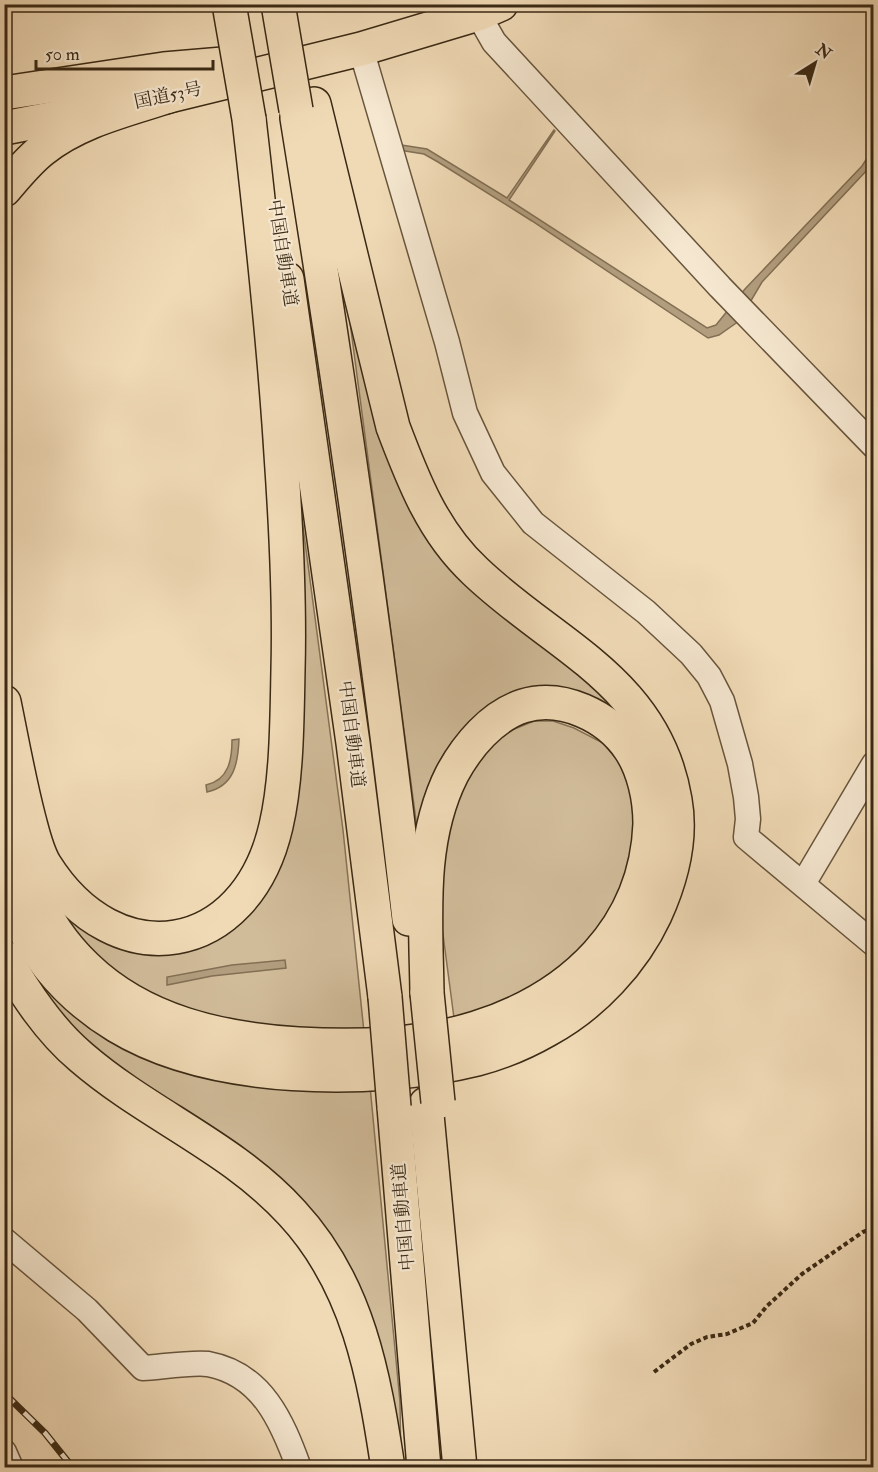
<svg xmlns="http://www.w3.org/2000/svg" width="878" height="1472" font-family="'IM FELL Double Pica','Noto Serif JP',serif">
<rect width="100%" height="100%" fill="#f0dab6"/>
<filter id="stains"><feTurbulence type="fractalNoise" baseFrequency=".00333" numOctaves="4"/><feColorMatrix values="0 0 0 0 .2 0 0 0 0 .09 0 0 0 0 .02 0 0 0 .5 -.17"/></filter>
<radialGradient id="worn" r=".72"><stop offset=".6" stop-color="#630" stop-opacity="0"/><stop offset="1" stop-color="#630" stop-opacity=".3"/></radialGradient>
<!-- green -->
<g fill="#d1bc9a" stroke="#867257" stroke-width="1.5">
<path d="M349 315 391 456 589 673 635 732 488 707C446 738 426 777 417 828Z"/>
<path d="M290 428 343 830 364 1032C239 1024 131 1025 58 905L176 952 203 947 227 934 243 916 263 889Z"/>
<path d="M534 721H553L574 728 603 743 619 762 632 795 634 835 627 875 607 919 574 958 550 977 481 1013 454 1018 442 927V874L447 821 457 790 488 745 512 730Z"/>
<path d="M4 915 38 970 370 1086 400 1402 401 1467 351 1281 100 1057 33 987 5 932Z"/>
</g>
<!-- water -->
<g fill="#b29e7f" stroke="#826f54" stroke-width="1.5">
<path d="M554 130 555 131 509 200 707 328 716 325 745 289 862 166 873 149 874 162 868 169 762 282 739 321 719 335 708 338 532 221 438 162 424 154 399 150 395 144 427 149 507 198Z"/>
<path d="M239 739C238 764 234 786 207 792L206 785C229 780 232 759 232 740Z"/>
<path d="M285 960 286 968 212 976 167 985V977L232 965Z"/>
</g>
<g fill="none" stroke-linecap="round" stroke-linejoin="round">
<!-- minor casing -->
<g stroke="#68553c" stroke-width="27">
<g id="minor">
<path d="M478 14 494 42 720 287 874 446"/>
<path d="M361 49 447 342 465 413 493 473 533 523 646 612 691 654 709 676 722 701 740 764 746 797 748 819 746 837 874 944"/>
<path d="M803 884 874 764"/>
<path d="M4 1240 87 1310 143 1368C160 1367 192 1362 208 1364 262 1374 282 1421 299 1468"/>
<path d="M4 1452 11 1468"/>
</g>
</g>
<!-- trunk casing -->
<g stroke="#3a2914" stroke-width="36">
<g id="trunk">
<path d="M4 93 164 69 235 63"/>
<path d="M4 128 169 96 361 49 478 14 501 4"/>
</g>
</g>
<!-- motorway casing -->
<g stroke="#3a2914" stroke-width="36">
<g id="motorway">
<path d="M297 118C340 384 379 651 409 919"/>
<path d="M4 190C16 176 28 161 42 150 78 121 126 110 169 96"/>
<path d="M287 279 353 743 385 997"/>
<path d="M4 702C12 741 19 781 29 819 33 834 37 852 45 865 116 978 246 957 276 826 287 779 287 719 288 670 290 598 286 526 281 454 274 342 262 231 249 119"/>
<path d="M4 780C21 853 29 913 86 967 143 1022 221 1039 298 1044 356 1047 419 1046 476 1028 571 998 646 929 650 824 650 799 644 770 630 749 608 716 562 694 523 706 492 716 467 746 452 774 418 841 426 920 427 993"/>
<path d="M4 889C30 948 61 992 117 1026 211 1083 372 1085 477 1059 500 1053 526 1042 547 1030 593 1005 633 962 655 915 671 880 682 839 675 800 655 680 553 646 475 571 433 532 413 480 393 427L314 104"/>
<path d="M4 957C25 993 49 1030 81 1057 148 1115 232 1147 292 1213 358 1284 374 1375 388 1468"/>
<path d="M426 1104 460 1468"/>
<path d="M394 1107 424 1468"/>
</g>
</g>
<!-- path -->
<path stroke="#3a2914" stroke-width="4" stroke-dasharray="4.5 3" stroke-linecap="butt" d="M654 1372 691 1344 707 1337 727 1334 753 1323 767 1306 802 1274 863 1232 874 1228"/>
<!-- minor -->
<use href="#minor" stroke="#f5e7d0" stroke-width="24"/>
<!-- trunk -->
<use href="#trunk" stroke="#f0dab6" stroke-width="33"/>
<!-- motorway -->
<use href="#motorway" stroke="#f0dab6" stroke-width="33"/>
<!-- rail casing -->
<g stroke="#3a2914" stroke-width="7">
<path id="rail" d="M4 1393 45 1433 73 1468"/>
</g>
<!-- rail -->
<use href="#rail" stroke="#f5e7d0" stroke-width="4.5" stroke-dasharray="14" stroke-linecap="butt"/>
<!-- motorway-bridge casing -->
<g stroke="#3a2914" stroke-width="36" stroke-linecap="butt">
<g id="motorway-bridge">
<path d="M229 4 249 119"/>
<path d="M278 4 296 110"/>
<path d="M427 993 438 1102"/>
<path d="M385 997 394 1107"/>
</g>
</g>
<!-- motorway-bridge -->
<use href="#motorway-bridge" stroke="#f0dab6" stroke-width="33"/>
</g>
<g text-anchor="middle" stroke-width="4.5" stroke-linejoin="round" paint-order="stroke">
<!-- street labels -->
<g font-size="18" fill="#3a2914" stroke="#f5e7d0">
<text transform="translate(168 95) rotate(-12)" y="6">国道53号</text>
<text transform="translate(283 253) rotate(81)" y="6">中国自動車道</text>
<text transform="translate(352 734) rotate(83)" y="6">中国自動車道</text>
<text transform="translate(403 1217) rotate(-95)" y="6">中国自動車道</text>
</g>
</g>
<!-- margin -->
<rect width="878" height="1472" fill="none" stroke="#f0dab6" stroke-width="24"/>
<rect x="6" y="6" width="866" height="1460" fill="none" stroke="#3a2914" stroke-width="3"/>
<rect x="12" y="12" width="854" height="1448" fill="none" stroke="#3a2914" stroke-width="1.5"/>
<!-- north arrow -->
<g transform="translate(815 63) rotate(37)" stroke="#f5e7d0" stroke-width="4.5" paint-order="stroke">
<path d="M0-4.5L10 22L0 15L-10 22Z" fill="#3a2914"/>
<text y="-9" font-size="16" font-weight="bold" text-anchor="middle" fill="#3a2914">N</text>
</g>
<!-- scale -->
<path d="M36 60v9h177v-9" fill="none" stroke="#3a2914" stroke-width="3"/>
<text x="45" y="60" font-size="18" fill="#3a2914" stroke="#f5e7d0" stroke-width="4.5" paint-order="stroke">50 m</text>
<rect width="100%" height="100%" filter="url(#stains)"/>
<rect width="100%" height="100%" fill="url(#worn)"/>
</svg>
